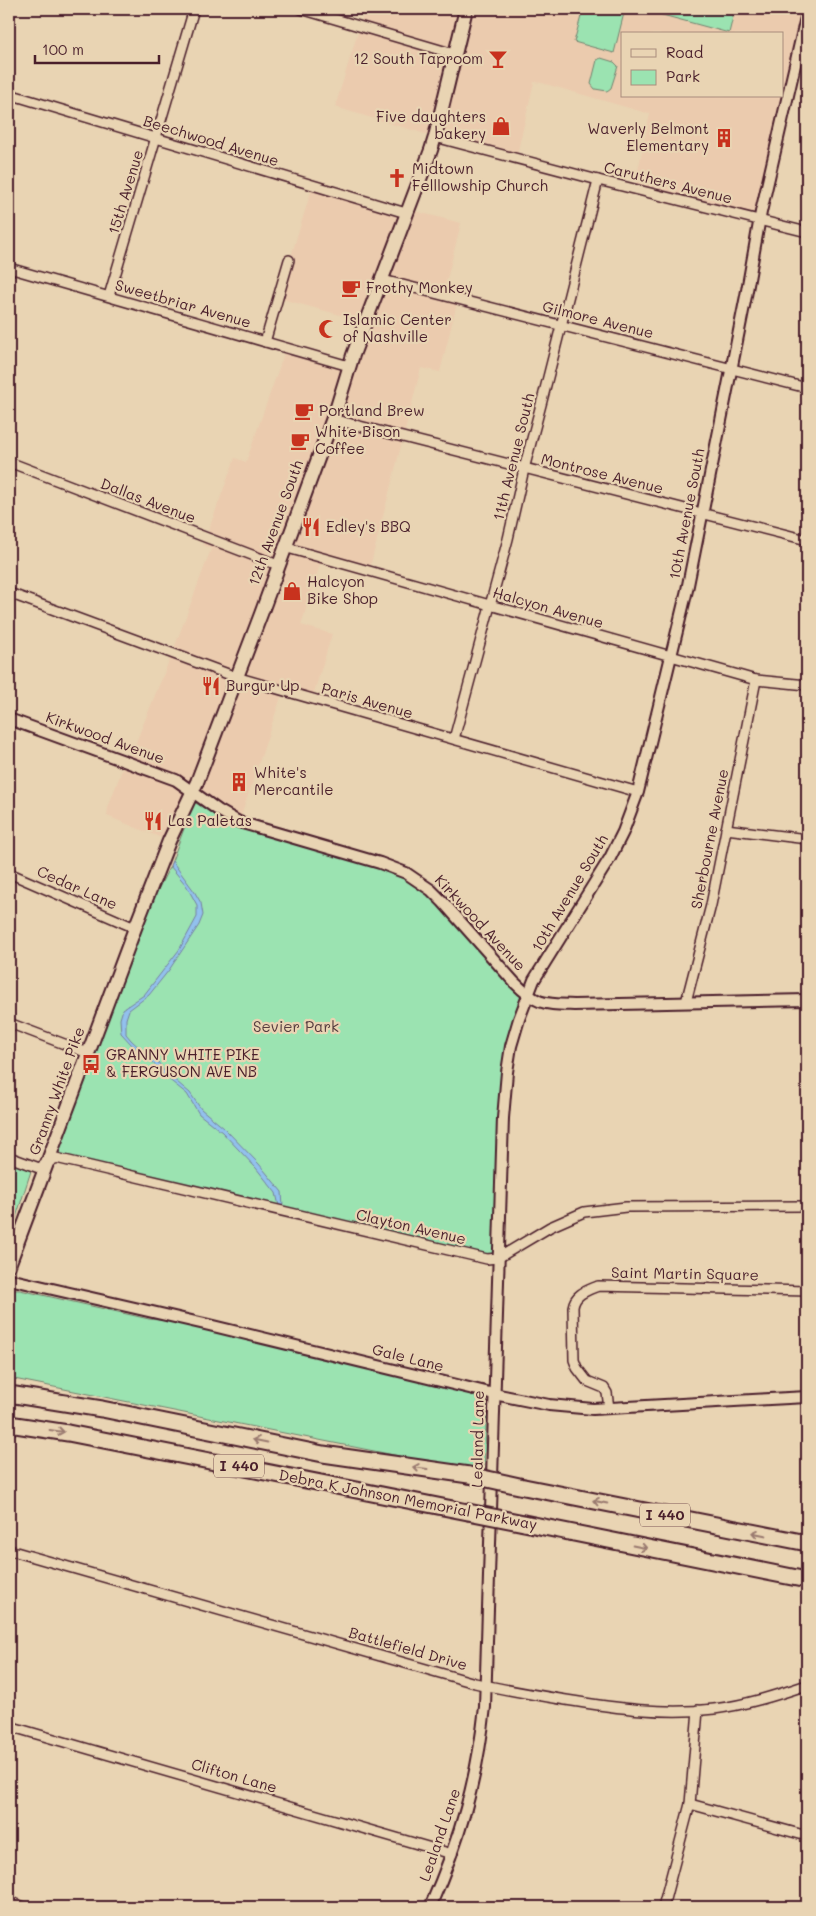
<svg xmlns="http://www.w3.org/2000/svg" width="816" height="1916" font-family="Mali,sans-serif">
<rect width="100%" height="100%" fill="#e9d4b3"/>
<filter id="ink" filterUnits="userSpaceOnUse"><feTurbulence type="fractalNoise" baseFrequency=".02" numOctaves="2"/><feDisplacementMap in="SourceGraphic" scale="10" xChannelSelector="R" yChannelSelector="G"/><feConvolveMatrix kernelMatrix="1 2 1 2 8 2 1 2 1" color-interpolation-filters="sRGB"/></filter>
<g filter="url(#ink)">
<!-- built -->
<g fill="#ebcbae" fill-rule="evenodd">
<path d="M365 9H544L579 17 581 9H807L760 219 634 189 650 114 542 83 534 82 516 159 459 144 335 107ZM622 34H782V96H622Z"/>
<path d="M313 185 461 223 443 295 458 299 440 372 421 368 369 571 322 558 301 625 332 634 312 699 283 691 239 822 193 790 169 841 107 816 108 807 123 767 130 757 175 646 211 549 203 545 235 458 246 462 286 348 349 366 366 322 278 298Z"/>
</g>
<!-- green -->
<g fill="#9be3b1" stroke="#72816e">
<path d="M583 9H625L614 53 574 42Z"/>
<path d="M644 9H735L729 33 644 10Z"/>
<path d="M601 58 614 62 618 66 611 88 607 91 595 89 591 84 597 60Z"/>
<path d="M194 802 229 824 390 870 423 889 439 904 522 998 510 1035 495 1258 283 1207 56 1155 144 917 170 866Z"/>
<path d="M9 1162 31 1171 9 1239Z"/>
<path d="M13 1290H20L149 1319 169 1321 483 1396 487 1404 484 1473 9 1378V1292Z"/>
</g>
<!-- water -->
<path fill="#92c1ed" stroke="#75809f" d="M172 861 194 891 201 903 203 915 199 925 169 970 149 995 129 1010 126 1019V1034L131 1040 146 1054 158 1062 164 1071 190 1093 201 1109 224 1128 259 1164 282 1192 283 1207 279 1206 276 1193 256 1168 222 1132 199 1114 187 1094 162 1074 154 1064 132 1045 121 1033 120 1019 123 1009 144 995 179 950 197 917V905L186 885 170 866Z"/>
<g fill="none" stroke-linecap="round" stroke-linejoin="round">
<!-- minor casing -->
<g stroke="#4a1f2b" stroke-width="12">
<g id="minor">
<path d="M301 9 454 54"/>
<path d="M797 56 807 59"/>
<path d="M9 94 406 213"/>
<path d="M435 137 598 180 807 232"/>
<path d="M9 268 349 366"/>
<path d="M383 280 807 388"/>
<path d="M109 296 194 9"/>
<path d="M265 342 289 260"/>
<path d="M332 419 807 540"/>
<path d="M9 462 278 565"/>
<path d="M284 547 756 680 807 685"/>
<path d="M9 593 236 677 638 792"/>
<path d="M454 739 508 539 524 469 543 397 598 180"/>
<path d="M726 829 807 839"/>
<path d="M9 873 135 928"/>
<path d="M686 1002 711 905 756 680"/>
<path d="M9 1023 88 1053"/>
<path d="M9 1157 39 1168 56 1158 487 1259 498 1258 550 1227 584 1212 626 1207 807 1206"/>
<path d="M609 1408 607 1393 604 1388 587 1381 577 1368 574 1360 573 1307C575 1294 586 1291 598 1286L807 1291"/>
<path d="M9 1550 475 1683C505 1690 535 1695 566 1700 616 1708 664 1715 714 1709 746 1705 777 1695 807 1685"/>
<path d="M9 1726 452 1854"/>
<path d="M690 1804 807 1836"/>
<path d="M9 1901 24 1907"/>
<path d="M663 1907 690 1804 698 1710"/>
</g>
</g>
<!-- tertiary casing -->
<g stroke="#4a1f2b" stroke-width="14">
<g id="tertiary">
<path d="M9 719 176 780 218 810 239 822 380 863 406 873 431 890 443 902 514 982C537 1005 543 1004 574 1005L807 1000"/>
<path d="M9 1279 209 1325 494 1394 549 1405 593 1409 807 1397"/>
<path d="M430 1907C460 1839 477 1781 485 1707L503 1118 507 1072 511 1046 519 1019 534 980 610 858 623 832 638 792 687 590 746 296 761 212 807 13"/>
</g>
</g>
<!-- secondary casing -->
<g stroke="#4a1f2b" stroke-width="16">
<path id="secondary" d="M9 1265 135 928 169 841 197 782 261 614 337 407 353 355 431 150 435 137 466 9"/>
</g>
<!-- motorway casing -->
<g stroke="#4a1f2b" stroke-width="19">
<g id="motorway">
<path d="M9 1394 102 1409 323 1454 469 1475"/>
<path d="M9 1424 68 1433 468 1512"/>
<path d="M524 1487 807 1543"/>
<path d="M524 1523 807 1580"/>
</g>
</g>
<!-- minor -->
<use href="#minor" stroke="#e9d4b3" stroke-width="9"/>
<!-- tertiary -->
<use href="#tertiary" stroke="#e9d4b3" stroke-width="10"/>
<!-- secondary -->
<use href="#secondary" stroke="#e9d4b3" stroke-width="12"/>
<!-- motorway -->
<use href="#motorway" stroke="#e9d4b3" stroke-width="15"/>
<!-- motorway-bridge casing -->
<g stroke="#4a1f2b" stroke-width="19" stroke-linecap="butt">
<g id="motorway-bridge">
<path d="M469 1475 524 1487"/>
<path d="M468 1512 524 1523"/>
</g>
</g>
<!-- motorway-bridge -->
<use href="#motorway-bridge" stroke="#e9d4b3" stroke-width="15"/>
</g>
<!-- one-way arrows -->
<defs><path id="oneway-shaft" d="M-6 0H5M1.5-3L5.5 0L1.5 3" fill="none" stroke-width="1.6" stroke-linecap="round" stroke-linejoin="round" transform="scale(1.25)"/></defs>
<g stroke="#9a7a6f">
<use href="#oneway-shaft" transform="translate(57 1431) rotate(8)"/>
<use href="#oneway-shaft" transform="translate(260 1441) rotate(-168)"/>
<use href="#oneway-shaft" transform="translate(420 1468) rotate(-172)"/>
<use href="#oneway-shaft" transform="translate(600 1502) rotate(-169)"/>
<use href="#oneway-shaft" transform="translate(759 1534) rotate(-169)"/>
<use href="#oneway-shaft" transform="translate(640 1547) rotate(11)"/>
</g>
</g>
<!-- icons -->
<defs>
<g id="bar-bare" transform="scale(1.5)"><path d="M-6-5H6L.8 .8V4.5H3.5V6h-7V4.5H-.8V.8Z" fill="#c8321e" stroke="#e9d4b3" stroke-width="2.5" paint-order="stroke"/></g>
<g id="shop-bare" transform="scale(1.5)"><path d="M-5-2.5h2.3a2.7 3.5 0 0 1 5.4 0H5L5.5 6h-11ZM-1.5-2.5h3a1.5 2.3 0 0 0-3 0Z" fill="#c8321e" stroke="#e9d4b3" stroke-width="2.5" paint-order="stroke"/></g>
<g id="building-bare" transform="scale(1.5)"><path d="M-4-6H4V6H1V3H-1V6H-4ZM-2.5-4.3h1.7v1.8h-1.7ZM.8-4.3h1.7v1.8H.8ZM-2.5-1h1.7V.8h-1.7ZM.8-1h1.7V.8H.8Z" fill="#c8321e" stroke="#e9d4b3" stroke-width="2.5" paint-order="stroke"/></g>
<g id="church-bare" transform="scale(1.5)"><path d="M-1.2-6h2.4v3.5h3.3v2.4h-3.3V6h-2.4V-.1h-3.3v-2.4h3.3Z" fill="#c8321e" stroke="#e9d4b3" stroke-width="2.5" paint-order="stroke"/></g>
<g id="cafe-bare" transform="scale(1.5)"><path d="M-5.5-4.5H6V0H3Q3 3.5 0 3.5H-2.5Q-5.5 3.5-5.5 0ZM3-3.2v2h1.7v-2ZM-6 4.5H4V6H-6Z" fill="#c8321e" stroke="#e9d4b3" stroke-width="2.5" paint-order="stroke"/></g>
<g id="mosque-bare" transform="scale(1.5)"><path d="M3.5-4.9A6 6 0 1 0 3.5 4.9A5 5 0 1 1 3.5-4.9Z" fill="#c8321e" stroke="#e9d4b3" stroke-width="2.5" paint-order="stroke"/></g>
<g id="restaurant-bare" transform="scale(1.5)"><path d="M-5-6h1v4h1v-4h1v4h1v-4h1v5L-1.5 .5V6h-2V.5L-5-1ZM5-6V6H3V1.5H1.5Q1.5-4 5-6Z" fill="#c8321e" stroke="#e9d4b3" stroke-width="2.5" paint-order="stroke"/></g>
<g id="bus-bare" transform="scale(1.5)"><path d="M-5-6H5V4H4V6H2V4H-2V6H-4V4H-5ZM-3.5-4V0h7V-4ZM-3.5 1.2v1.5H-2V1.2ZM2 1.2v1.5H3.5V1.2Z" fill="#c8321e" stroke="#e9d4b3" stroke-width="2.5" paint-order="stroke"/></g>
</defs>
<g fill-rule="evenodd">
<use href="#bar-bare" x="498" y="59"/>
<use href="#shop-bare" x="501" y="126"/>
<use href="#building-bare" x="724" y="138"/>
<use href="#church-bare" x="397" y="178"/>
<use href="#cafe-bare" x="351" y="288"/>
<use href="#mosque-bare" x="328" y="329"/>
<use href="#cafe-bare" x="304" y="411"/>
<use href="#cafe-bare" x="300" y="441"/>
<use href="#restaurant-bare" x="311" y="527"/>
<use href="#shop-bare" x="292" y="591"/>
<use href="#restaurant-bare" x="211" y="686"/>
<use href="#building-bare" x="239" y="782"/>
<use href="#restaurant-bare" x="153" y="821"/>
<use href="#bus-bare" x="91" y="1064"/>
</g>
<g text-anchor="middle" stroke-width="4.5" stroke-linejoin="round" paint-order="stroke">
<!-- shield labels -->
<g fill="#e9d4b3" stroke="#7a5554" stroke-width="1">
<rect x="214" y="1454.5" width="50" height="23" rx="4"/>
<rect x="640" y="1503.5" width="50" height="23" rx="4"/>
</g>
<g font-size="14" font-weight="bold" fill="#4a1f2b">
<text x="239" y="1471">I 440</text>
<text x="665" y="1520">I 440</text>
</g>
<!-- poi labels -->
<g font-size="15" fill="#4a1f2b" stroke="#e9d4b3" text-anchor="start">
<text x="483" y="64" text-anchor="end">12 South Taproom</text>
<text x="486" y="122" text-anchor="end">Five daughters<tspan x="486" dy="17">bakery</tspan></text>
<text x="709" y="134" text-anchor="end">Waverly Belmont<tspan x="709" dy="17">Elementary</tspan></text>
<text x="412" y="174">Midtown<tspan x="412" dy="17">Felllowship Church</tspan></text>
<text x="366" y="293">Frothy Monkey</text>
<text x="343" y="325">Islamic Center<tspan x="343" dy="17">of Nashville</tspan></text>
<text x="319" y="416">Portland Brew</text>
<text x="315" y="437">White Bison<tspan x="315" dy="17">Coffee</tspan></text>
<text x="326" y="532">Edley's BBQ</text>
<text x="307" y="587">Halcyon<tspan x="307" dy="17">Bike Shop</tspan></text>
<text x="226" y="691">Burgur Up</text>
<text x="254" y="778">White's<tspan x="254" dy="17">Mercantile</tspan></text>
<text x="168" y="826">Las Paletas</text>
<text x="106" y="1060">GRANNY WHITE PIKE<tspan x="106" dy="17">&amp; FERGUSON AVE NB</tspan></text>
</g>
<!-- street labels -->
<g font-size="15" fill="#4a1f2b" stroke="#e9d4b3">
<text transform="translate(211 141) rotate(17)" y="5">Beechwood Avenue</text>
<text transform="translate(668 183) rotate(14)" y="5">Caruthers Avenue</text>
<text transform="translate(126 192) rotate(-73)" y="5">15th Avenue</text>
<text transform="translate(183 304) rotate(16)" y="5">Sweetbriar Avenue</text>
<text transform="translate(598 320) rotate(14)" y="5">Gilmore Avenue</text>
<text transform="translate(514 457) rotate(-76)" y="5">11th Avenue South</text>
<text transform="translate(602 474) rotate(14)" y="5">Montrose Avenue</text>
<text transform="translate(148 501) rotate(21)" y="5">Dallas Avenue</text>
<text transform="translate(687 514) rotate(-79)" y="5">10th Avenue South</text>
<text transform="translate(276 523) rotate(-70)" y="5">12th Avenue South</text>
<text transform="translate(548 608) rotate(16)" y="5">Halcyon Avenue</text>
<text transform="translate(367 701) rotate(16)" y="5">Paris Avenue</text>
<text transform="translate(105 738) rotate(20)" y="5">Kirkwood Avenue</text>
<text transform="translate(710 839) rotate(-79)" y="5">Sherbourne Avenue</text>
<text transform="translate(77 888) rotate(24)" y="5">Cedar Lane</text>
<text transform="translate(570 893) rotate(-59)" y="5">10th Avenue South</text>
<text transform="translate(480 923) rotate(47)" y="5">Kirkwood Avenue</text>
<text transform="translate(57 1091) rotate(-70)" y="5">Granny White Pike</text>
<text transform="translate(411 1227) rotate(13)" y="5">Clayton Avenue</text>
<text transform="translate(685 1274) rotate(1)" y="5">Saint Martin Square</text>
<text transform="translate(408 1358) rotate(14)" y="5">Gale Lane</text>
<text transform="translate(478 1439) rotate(-89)" y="5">Lealand Lane</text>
<text transform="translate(408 1500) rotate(11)" y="5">Debra K Johnson Memorial Parkway</text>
<text transform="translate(408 1649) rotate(16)" y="5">Battlefield Drive</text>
<text transform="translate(234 1776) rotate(16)" y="5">Clifton Lane</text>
<text transform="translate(440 1835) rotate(-71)" y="5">Lealand Lane</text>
</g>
<!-- park labels -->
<g font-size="15" fill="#563c3f" stroke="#e9d4b3">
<text x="296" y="1032">Sevier Park</text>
</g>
</g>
<!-- margin -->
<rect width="816" height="1916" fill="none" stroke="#e9d4b3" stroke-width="30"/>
<rect x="15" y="15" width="786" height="1886" fill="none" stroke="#4a1f2b" stroke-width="2" filter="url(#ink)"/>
<!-- legend -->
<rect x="621" y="32" width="162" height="65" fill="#e9d4b3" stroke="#a98c7d"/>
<rect x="631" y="49" width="25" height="8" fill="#e9d4b3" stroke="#a98c7d"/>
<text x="666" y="58" font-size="15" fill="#4a1f2b">Road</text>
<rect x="631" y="70" width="25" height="15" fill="#9be3b1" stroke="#a98c7d"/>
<text x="666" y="82" font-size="15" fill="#4a1f2b">Park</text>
<!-- scale -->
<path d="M35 55v8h124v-8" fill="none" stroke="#4a1f2b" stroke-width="2.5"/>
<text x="42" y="55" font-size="15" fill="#4a1f2b" stroke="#e9d4b3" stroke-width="4" paint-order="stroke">100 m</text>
</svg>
